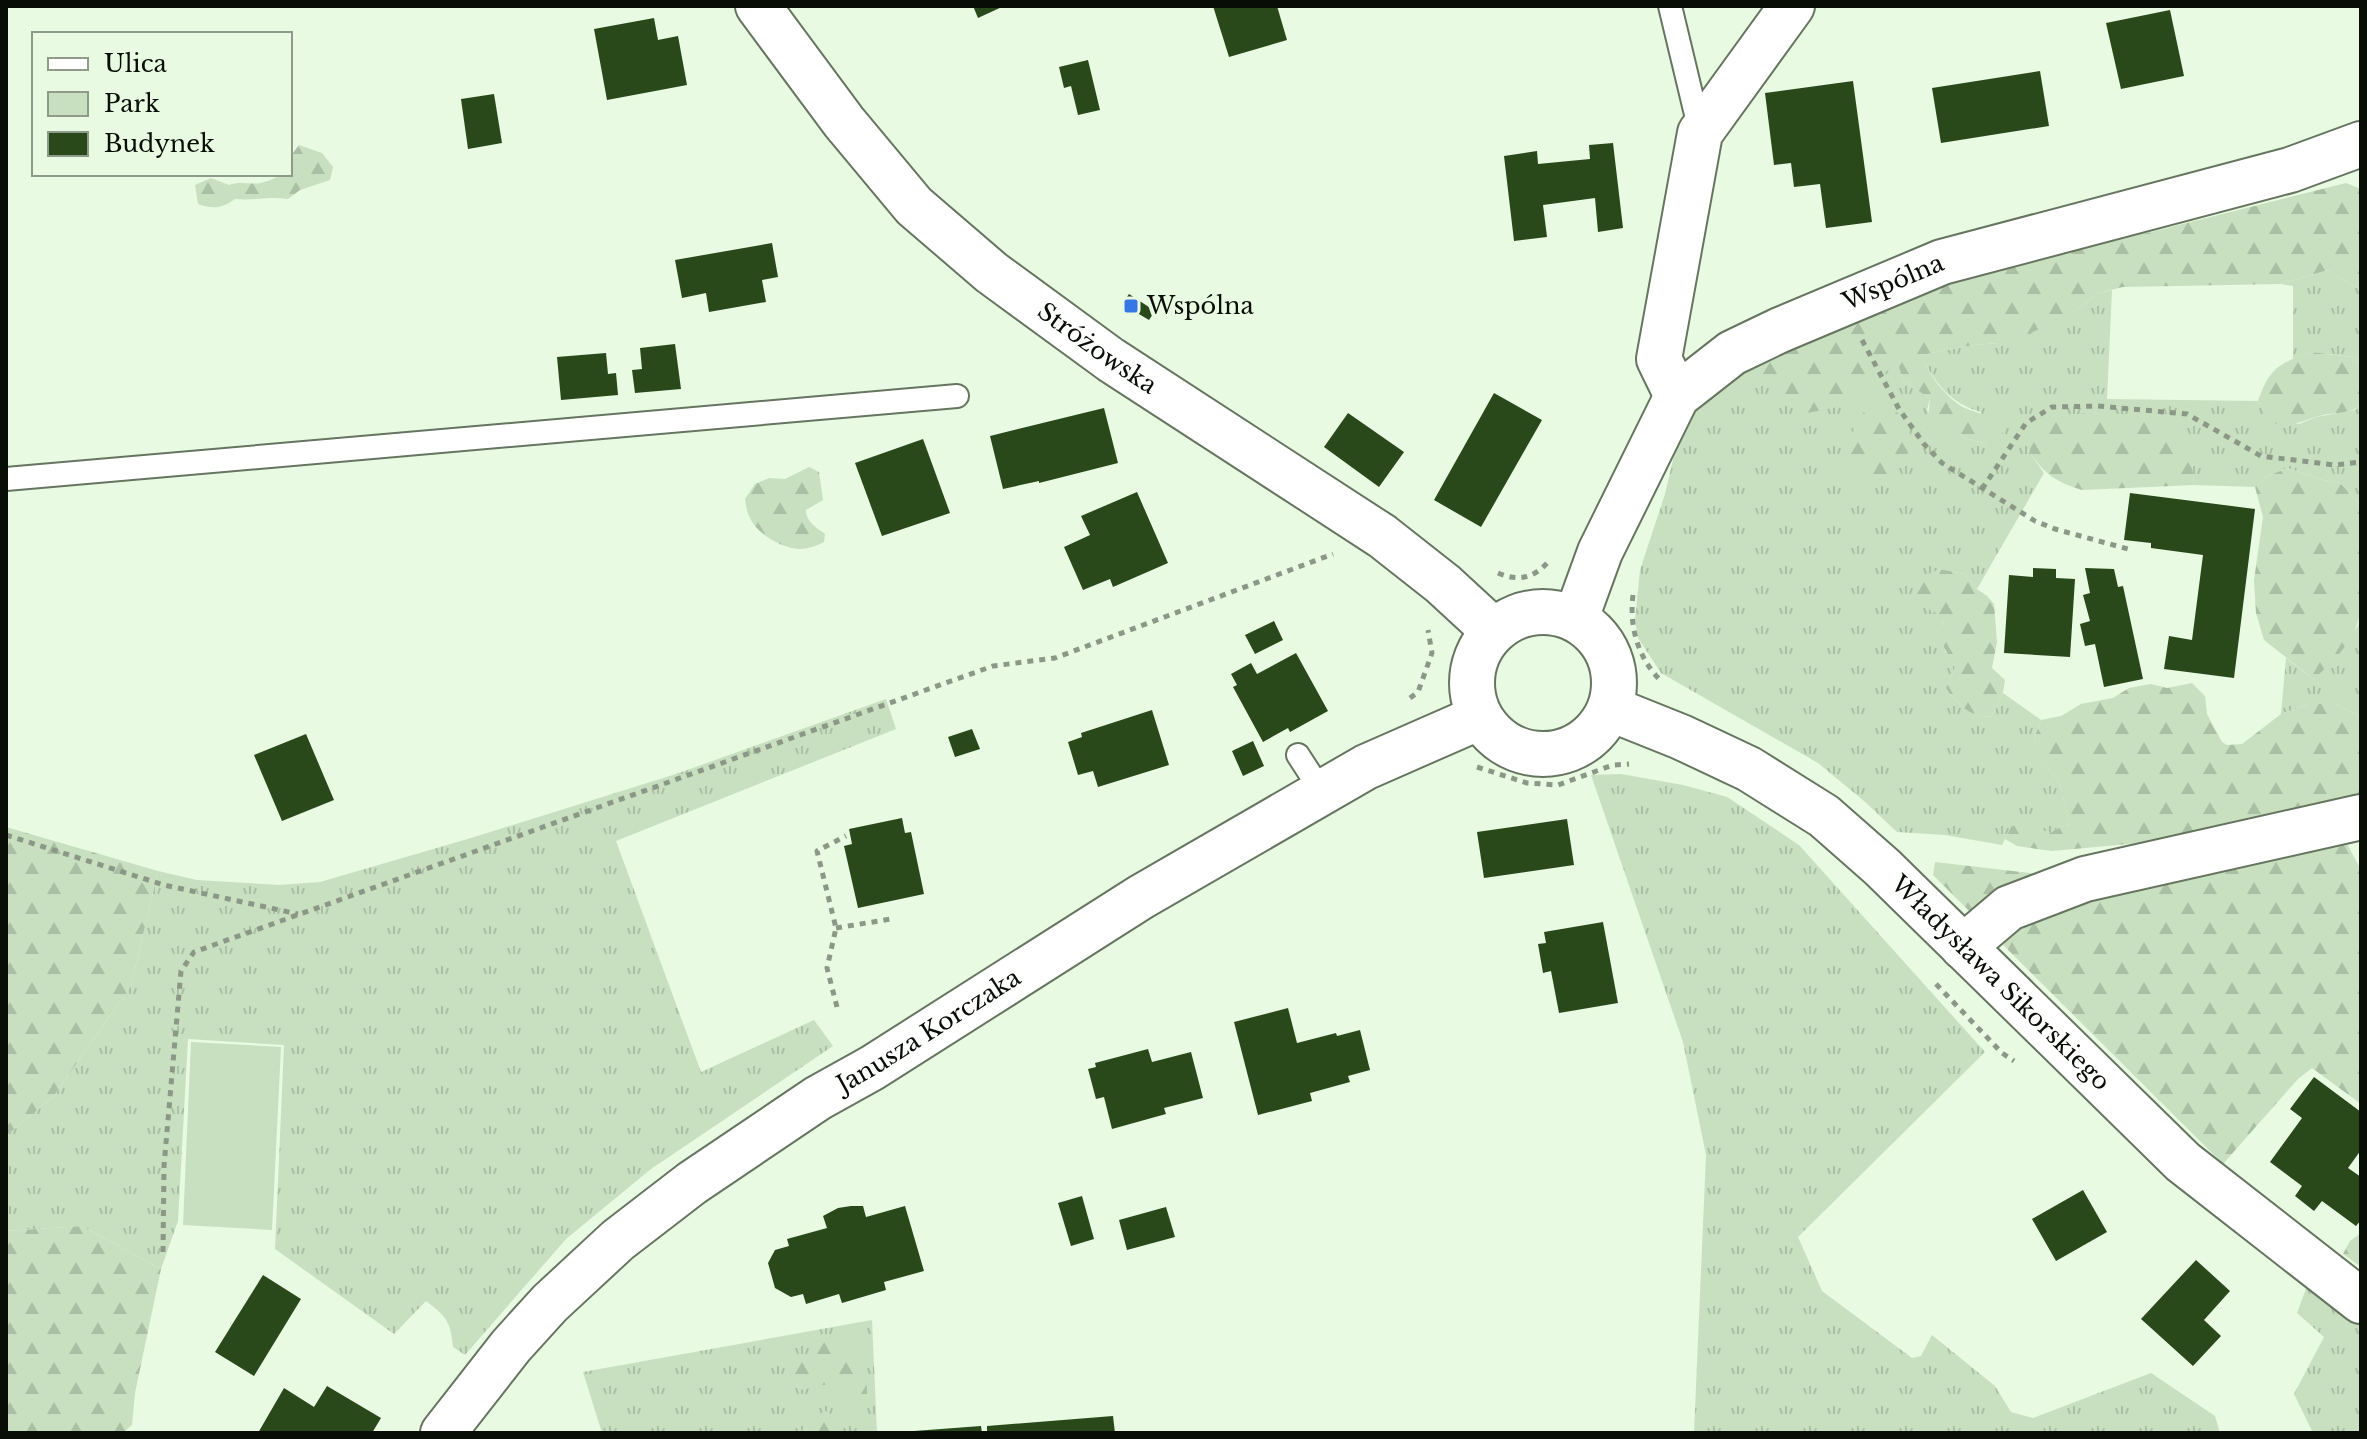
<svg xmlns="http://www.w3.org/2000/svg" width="2367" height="1439" font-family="'Libre Baskerville',serif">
<defs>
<pattern id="grass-tufts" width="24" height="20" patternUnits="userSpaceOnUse" patternTransform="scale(2)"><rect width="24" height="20" fill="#c8e0bf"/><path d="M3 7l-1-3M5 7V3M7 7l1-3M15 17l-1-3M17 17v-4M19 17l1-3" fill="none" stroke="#aabfa3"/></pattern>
<pattern id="forest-firs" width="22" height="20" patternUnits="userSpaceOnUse" patternTransform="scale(2)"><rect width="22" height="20" fill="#c8e0bf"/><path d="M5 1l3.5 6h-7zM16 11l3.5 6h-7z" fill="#aabfa3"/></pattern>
</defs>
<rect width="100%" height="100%" fill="#e8fae2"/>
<!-- grass -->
<g fill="url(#grass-tufts)">
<path d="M2328 270 2351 285 2361 288V365L2353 357 2311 352 2293 359V286L2280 284Z"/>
<path d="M2112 290 2107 399 2258 401 2267 418 2299 424 2316 417 2355 410 2361 405V505L2340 483 2323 480 2287 468 2266 477 2255 487 2194 485 2192 463 2098 412 2079 415 2030 453 2044 473 1977 589 1964 574 1940 569 1925 607 1934 609 1942 617 1945 651 1950 656 1955 667 1946 688C1956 704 1972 719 1992 716L2003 693 2041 720 2034 739 2044 762 2060 784 2070 826 2064 825 2050 833 2036 828 2011 827 2002 845 1945 835 1897 832 1864 801 1818 763 1661 673 1638 638 1635 620 1640 570 1665 494 1680 430 1690 407 1757 356 1891 367 1898 363 1903 380 1930 399 1927 410 1943 437H1962L1986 444 1981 412C1950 404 1935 382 1920 355L1973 345 1999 343 2078 309 2098 293Z"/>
<path d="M2361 611V717L2336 704H2308L2281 714 2286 658 2313 679 2358 626Z"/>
<path d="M886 699 896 729 616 841 701 1072 814 1020 833 1046 651 1169 566 1239 465 1355 453 1347C451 1322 446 1316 426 1301L394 1334 275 1249 284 1045 188 1039 178 1221 161 1269 82 1226 6 1231V1136L53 1097 131 986 158 871 197 880 279 885 320 882 471 838 676 774Z"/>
<path d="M1621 774 1683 785 1727 797 1799 845 1985 1052 1798 1237 1822 1291 1912 1358 1921 1356 1932 1335 1995 1386 2011 1412 2033 1418 2151 1373 2215 1416 2220 1433H1694L1706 1155 1683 1042 1591 775Z"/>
<path d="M2307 1286 2361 1326V1433H2313L2294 1394 2324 1337 2297 1313Z"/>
<path d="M872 1320 877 1433H602L583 1372Z"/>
</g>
<!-- forest -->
<g fill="url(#forest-firs)">
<path d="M299 145 322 153 333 167 330 180 300 190 288 199C269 196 253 201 235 199 221 209 213 209 198 204L195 185 211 178 229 185C241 180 252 186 264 182 274 180 279 174 290 174V157Z"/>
<path d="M2346 183 2361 189V288L2351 285 2328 270 2280 284 2123 287 2098 293 2078 309 2029 334 1999 343 1973 345 1921 355C1929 374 1945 398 1965 408 1978 414 1994 416 2008 421L2000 438 1986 444 1962 437H1943L1927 428 1930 399 1903 380 1898 364 1891 367 1853 404 1807 413 1776 394 1757 377V356L1831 316 2078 244 2147 233Z"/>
<path d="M2311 352 2353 357 2361 365V405C2351 414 2336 412 2323 415 2307 418 2283 434 2267 418 2263 415 2261 405 2258 401 2270 367 2279 364 2311 352Z"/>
<path d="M1879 400C1951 439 1881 499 1853 480 1849 477 1845 468 1842 464L1846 444 1869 403Z"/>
<path d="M2098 412 2135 416 2160 432 2192 463 2194 485 2082 490C2056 482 2046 475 2030 453L2032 429 2054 417Z"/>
<path d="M809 467 819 472 823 500 806 510C806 522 817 528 825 534L824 542C816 546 808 549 799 549 782 548 757 534 750 518 747 513 746 505 745 499L755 484 769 478 785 479Z"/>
<path d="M2287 468 2323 480 2340 483 2361 505V611C2355 639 2335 662 2313 679L2264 640 2256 613 2254 580 2263 517 2255 487 2266 477Z"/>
<path d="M1940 569 1964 574 1977 589 1987 596 1994 604 1997 642 1992 668 2005 680 2003 693 1992 716C1972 719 1956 704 1946 688L1955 667 1940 640C1951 603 1928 618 1918 600 1916 596 1917 591 1916 587L1926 575Z"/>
<path d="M2192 683 2205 696 2207 714 2222 742 2227 745 2242 744 2281 714 2308 704H2336L2361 717V809L2162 841 2052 851 2017 846 2005 839 2011 827 2028 818 2036 828 2050 833 2064 825 2070 826 2060 784 2038 754 2034 739 2041 720 2061 716 2081 704 2113 698 2129 688 2151 684 2167 688Z"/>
<path d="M6 827 158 871 131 986 53 1097 6 1136Z"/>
<path d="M2338 827 2361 870V1104L2312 1068 2298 1079 2223 1164 1933 875 1935 862 2048 875Z"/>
<path d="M82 1226 161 1269 135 1393 132 1425 123 1433H6V1231Z"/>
<path d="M2361 1233V1267L2343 1254 2350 1241Z"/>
<path d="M847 1335 858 1340C862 1350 862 1358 863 1368 866 1383 871 1395 862 1409L851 1407C841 1375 826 1385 800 1390L790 1383 783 1364 796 1357H810L817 1352 829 1336Z"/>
<path d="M827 1411 840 1423 838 1433H798C812 1425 806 1418 827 1411Z"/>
</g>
<!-- green -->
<path fill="#c8e0bf" d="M191 1042 281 1047 272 1230 183 1225Z"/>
<!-- building -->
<g fill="#29491a">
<path d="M973 6H1004L978 18Z"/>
<path d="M1213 6H1277L1287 40 1229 57Z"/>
<path d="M2170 10 2184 76 2121 89 2106 23Z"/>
<path d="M654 18 658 40 678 36 687 85 607 100 594 29Z"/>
<path d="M1088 60 1100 110 1078 115 1071 86 1064 88 1059 67Z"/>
<path d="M2040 71 2049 126 1941 143 1932 88Z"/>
<path d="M1853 81 1872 222 1826 228 1820 184 1794 187 1791 163 1774 165 1765 93Z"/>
<path d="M494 94 502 143 468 149 461 99Z"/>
<path d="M1613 143 1623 228 1598 232 1595 198 1543 205 1547 237 1514 241 1504 156 1537 151 1538 164 1590 159 1589 145Z"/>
<path d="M772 243 778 277 762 280 766 302 709 312 706 293 682 298 675 260Z"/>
<path d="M1129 294 1155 311 1149 320 1122 304Z"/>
<path d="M675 344 681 389 635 393 632 370 642 369 640 348Z"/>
<path d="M606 353 608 374 616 373 618 395 561 400 557 357Z"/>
<path d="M1494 393 1542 420 1481 527 1434 500Z"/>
<path d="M1104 408 1118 463 1039 483V481L1003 489 990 436Z"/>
<path d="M1348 413 1404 452 1379 487 1324 447Z"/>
<path d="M923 439 950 513 882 536 855 463Z"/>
<path d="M1137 492 1168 563 1113 587 1110 579 1083 590 1064 547 1090 535 1081 516Z"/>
<path d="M2130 493 2255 509 2234 678 2164 669 2169 636 2192 640 2203 555 2151 548V543L2124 540Z"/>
<path d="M2033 568 2056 569V578L2075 579 2070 657 2004 653 2009 575 2033 577Z"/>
<path d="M2085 568 2114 569 2118 587 2123 586 2143 679 2104 687 2095 644 2085 646 2080 624 2090 621 2083 595 2090 593Z"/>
<path d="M1274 621 1283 640 1255 654 1245 635Z"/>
<path d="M1296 653 1328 711 1290 732 1288 728 1263 742 1233 687 1237 685 1231 674 1251 663 1257 674Z"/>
<path d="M1152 710 1169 765 1098 787 1093 771 1078 775 1068 742 1082 737 1081 733Z"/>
<path d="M972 729 980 749 955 757 948 737Z"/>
<path d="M306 734 334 800 282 821 254 755Z"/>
<path d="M1253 741 1264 766 1243 776 1232 751Z"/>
<path d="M902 818 905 833 911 832 924 894 858 908 844 846 852 844 849 829Z"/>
<path d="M1567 819 1574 865 1484 878 1477 832Z"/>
<path d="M1603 922 1618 1003 1559 1013 1551 971 1543 973 1538 944 1546 943 1544 932Z"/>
<path d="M1288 1008 1297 1043 1336 1033 1337 1036 1360 1030 1370 1070 1348 1076 1350 1082 1310 1093 1312 1101 1258 1115 1234 1022Z"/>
<path d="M1148 1049 1152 1062 1191 1052 1203 1098 1164 1108 1166 1114 1112 1129 1104 1097 1096 1099 1088 1069 1096 1067 1095 1063Z"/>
<path d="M2314 1077 2361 1112V1150L2348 1168 2361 1177V1220L2356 1226 2322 1201 2314 1211 2295 1196 2302 1186 2270 1162 2302 1118 2290 1109Z"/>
<path d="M2083 1190 2107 1232 2056 1261 2032 1219Z"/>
<path d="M1082 1196 1094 1239 1071 1246 1058 1203Z"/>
<path d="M851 1206H863L866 1217 905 1206 924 1271 884 1282 886 1290 842 1303 839 1294 806 1304 803 1294 791 1297 775 1288 768 1263 775 1250 789 1246 787 1239 827 1228 823 1216 838 1208Z"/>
<path d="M1166 1207 1175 1237 1127 1250 1119 1220Z"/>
<path d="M2196 1260 2230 1291 2204 1320 2221 1336 2193 1366 2141 1319Z"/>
<path d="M263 1275 301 1299 254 1376 215 1352Z"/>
<path d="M327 1386 381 1418 372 1433H258L284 1388 314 1407Z"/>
<path d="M1113 1416 1115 1433H987V1426Z"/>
<path d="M981 1426 982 1433H914V1431Z"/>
</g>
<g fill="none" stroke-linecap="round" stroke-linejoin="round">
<!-- service casing -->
<g stroke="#667560" stroke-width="26">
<g id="service">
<path d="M1670 6 1700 131"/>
<path d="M6 479 957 396"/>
<path d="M1298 755 1322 792"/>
</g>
</g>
<!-- minor casing -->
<g stroke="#667560" stroke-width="48">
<g id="minor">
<path d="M1677 396 1659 359 1700 133 1792 6"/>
<path id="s1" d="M1576 618 1600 552 1677 396 1732 353 1780 330 1942 262 2290 170 2361 144"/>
<path d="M1963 947 2009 908 2085 879 2361 817"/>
</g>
</g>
<!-- tertiary casing -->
<g stroke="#667560" stroke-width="48">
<g id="tertiary">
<path id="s2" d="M758 6 844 122 914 206 992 273 1111 360 1382 536 1443 584 1494 631"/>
<circle cx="1543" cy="683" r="71"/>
<path id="s3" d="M1611 709 1681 737 1749 769 1824 816 1882 867 2183 1162 2361 1301"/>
<path id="s4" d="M443 1433 511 1346 550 1303 618 1240 692 1183 818 1098 872 1068 1141 897 1366 767 1480 717"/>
</g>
</g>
<!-- path -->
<g stroke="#8b9887" stroke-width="5" stroke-dasharray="6 6" stroke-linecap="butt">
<path d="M1862 340 1899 409 1924 444 1942 463 2035 521 2055 529 2128 549"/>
<path d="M1982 489 2026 423 2052 407 2098 406 2187 414 2261 456 2335 465 2361 462"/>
<path d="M1498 573C1519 582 1534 578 1549 561"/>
<path d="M1633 595C1629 627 1638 658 1661 681"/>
<path d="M1410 698 1418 692 1432 653 1428 630"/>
<path d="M1477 767 1527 783 1558 785 1613 765 1629 764"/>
<path d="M6 835 164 885 298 914"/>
<path d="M836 928 891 919"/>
<path d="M1936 984 2002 1053 2014 1061"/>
<path d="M837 1007 827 968 836 928 817 851 846 836"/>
<path d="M163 1252 164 1166 181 971 194 952 993 666 1055 658 1333 554"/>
</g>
<!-- service -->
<use href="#service" stroke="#fff" stroke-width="22"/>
<!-- minor -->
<use href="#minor" stroke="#fff" stroke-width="44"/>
<!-- tertiary -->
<use href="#tertiary" stroke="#fff" stroke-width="44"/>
</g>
<!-- markers -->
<rect fill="#3677e5" stroke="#e8fae2" stroke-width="3" x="1123" y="298" width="16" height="16" rx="4"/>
<g text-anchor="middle" stroke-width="8" stroke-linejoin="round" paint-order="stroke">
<!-- street labels -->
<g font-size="24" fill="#080d06" stroke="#e8fae2">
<text dy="8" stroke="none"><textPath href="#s1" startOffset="490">Wspólna</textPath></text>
<text dy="8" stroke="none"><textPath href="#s2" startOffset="486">Stróżowska</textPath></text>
<text dy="8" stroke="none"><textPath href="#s3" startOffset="482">Władysława Sikorskiego</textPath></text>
<text dy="8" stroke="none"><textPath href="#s4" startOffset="636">Janusza Korczaka</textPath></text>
</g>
<!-- poi labels -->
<g font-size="24" fill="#080d06" stroke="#e8fae2" text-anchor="start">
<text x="1147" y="314">Wspólna</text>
</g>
</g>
<!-- border -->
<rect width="2367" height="1439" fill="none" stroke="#080d06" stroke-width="16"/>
<!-- legend -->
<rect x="32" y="32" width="260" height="144" fill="#e8fae2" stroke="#8e9b8a" stroke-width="2"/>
<rect x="48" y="58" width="40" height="12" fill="#ffffff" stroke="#8e9b8a" stroke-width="2"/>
<text x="104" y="72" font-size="24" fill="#080d06">Ulica</text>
<rect x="48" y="92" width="40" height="24" fill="#c8e0bf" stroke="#8e9b8a" stroke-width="2"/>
<text x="104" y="112" font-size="24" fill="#080d06">Park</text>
<rect x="48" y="132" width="40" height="24" fill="#29491a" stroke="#8e9b8a" stroke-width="2"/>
<text x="104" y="152" font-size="24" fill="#080d06">Budynek</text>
</svg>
